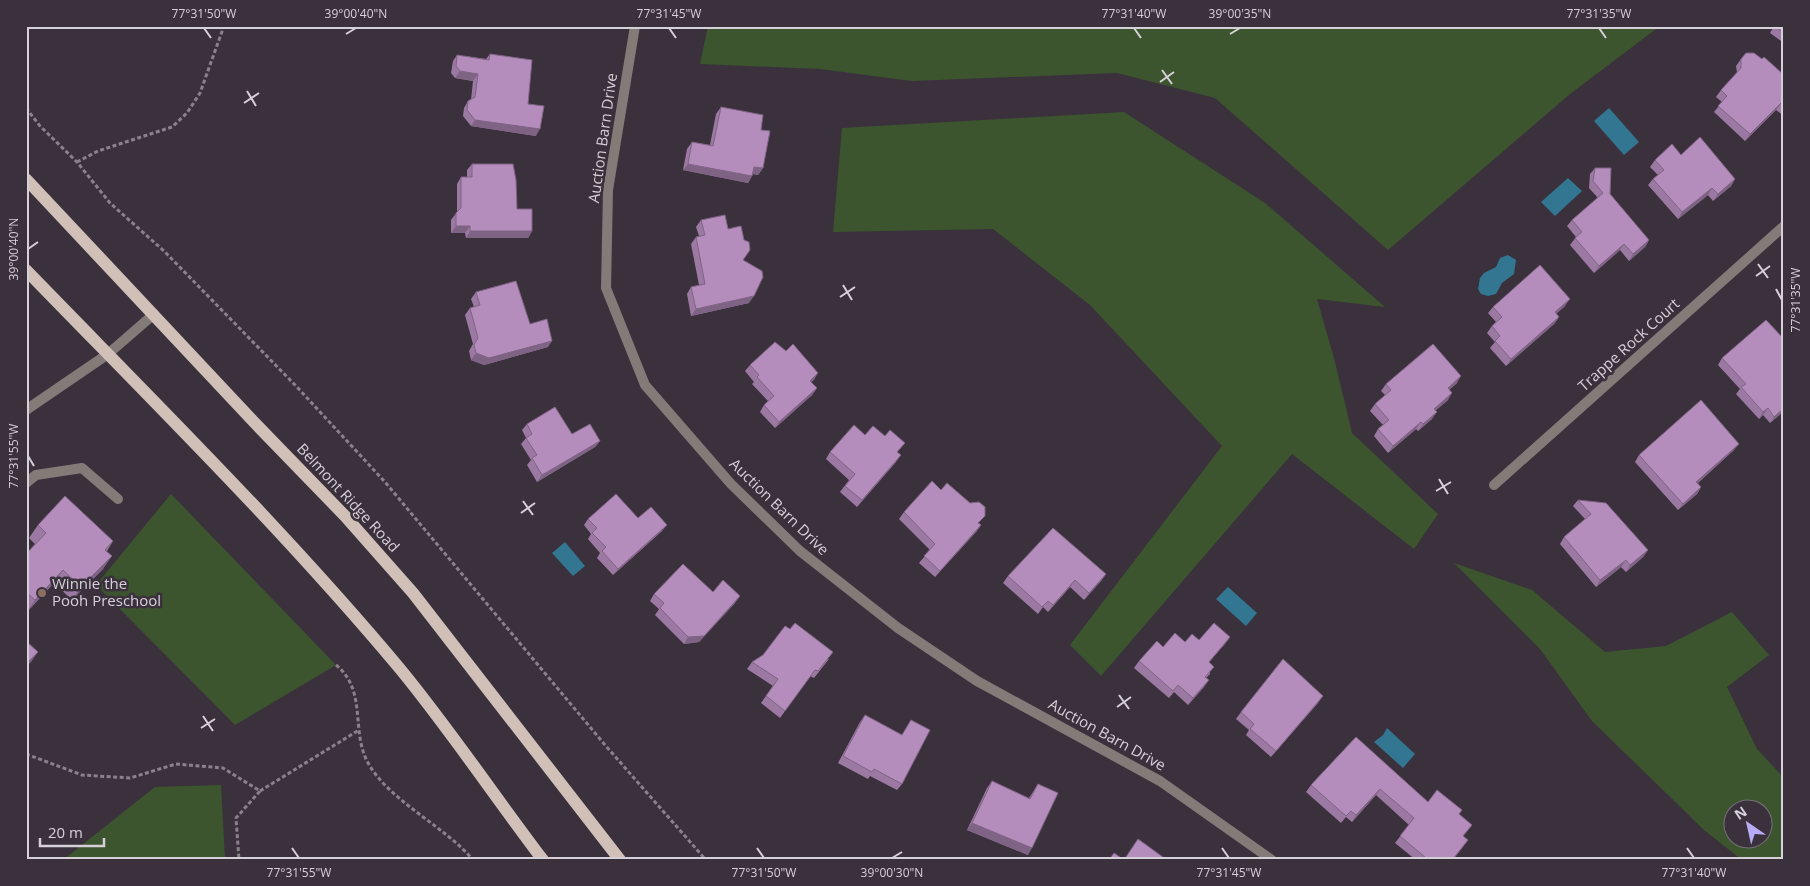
<svg xmlns="http://www.w3.org/2000/svg" width="1810" height="886" font-family="'Open Sans',sans-serif">
<rect width="100%" height="100%" fill="#3b313d"/>
<!-- green -->
<g fill="#3c552e" fill-rule="evenodd">
<path d="M708 26H1660L1570 94 1388 250 1215 98 1117 73 912 81 820 69 700 64Z"/>
<path d="M1124 112 1265 203 1385 307 1317 299 1335 362 1352 433 1438 514 1414 549 1292 454 1101 676 1070 645 1222 446 1090 305 993 229 833 232 842 128Z"/>
<path d="M171 494 336 665 235 725 96 585Z"/>
<path d="M1454 563 1532 590 1605 652 1666 646 1732 612 1769 655 1727 687 1757 749 1784 778V860H1742L1704 830 1592 721 1540 649ZM1762 808V838H1732V808Z"/>
<path d="M221 785 225 860H63L155 787Z"/>
</g>
<!-- water -->
<g fill="#327692">
<path d="M1609 108 1639 142 1624 155 1594 121Z"/>
<path d="M1568 178 1582 191 1555 216 1541 202Z"/>
<path d="M1508 255 1516 260 1514 274 1502 283 1496 294 1488 296 1481 294 1478 289 1480 278 1484 273 1496 267 1500 258Z"/>
<path d="M565 542 585 566 573 576 552 553Z"/>
<path d="M1228 587 1257 613 1246 626 1216 599Z"/>
<path d="M1387 728 1415 754 1403 768 1374 742 1383 735Z"/>
</g>
<g fill="none" stroke-linecap="round" stroke-linejoin="round">
<!-- path -->
<g stroke="#89818b" stroke-width="3" stroke-dasharray="4 2.5" stroke-linecap="butt">
<path d="M26 108 40 126 77 162 110 203 164 251 296 386 385 482 605 745 706 860"/>
<path d="M77 162 98 151 172 127 187 113 200 93 224 26"/>
<path d="M336 665C367 690 351 729 367 761 387 800 445 826 473 860"/>
<path d="M26 754 82 775 130 778 176 764 223 768 260 791 236 818 239 860"/>
<path d="M260 791 359 730"/>
</g>
<!-- service -->
<path stroke="#837b77" stroke-width="10" d="M26 483 36 475 82 468 118 499"/>
<!-- minor -->
<g stroke="#837b77" stroke-width="10">
<path d="M635 26 608 190 606 288 645 385 731 484 800 551 898 628 977 681 1160 781 1272 860"/>
<path d="M26 410 108 354 154 314"/>
<path d="M1494 485 1784 226"/>
</g>
<!-- primary -->
<g stroke="#d0c0b7" stroke-width="12">
<path d="M26 179 253 421 345 516 413 593 620 860"/>
<path d="M26 270C153 401 284 530 401 670 451 731 495 797 543 860"/>
</g>
</g>
<!-- wall -->
<g fill="#9c79a2">
<path d="M1774 26H1784V43L1770 33Z"/>
<path d="M490 54 528 104 536 136 471 126 463 116 464 108 468 101 471 100 473 81 455 78 451 73 453 61 457 55 486 59Z"/>
<path d="M1741 59H1762L1784 75V116L1776 110 1745 141 1714 112 1722 102 1716 97 1721 90 1737 73 1736 66Z"/>
<path d="M721 107 761 130 763 168 758 175 753 174 748 183 683 170 687 149 692 142 710 145 716 114Z"/>
<path d="M1681 155 1735 179 1731 186 1713 201 1708 195 1678 219 1648 185 1653 179 1658 175 1650 167 1655 160Z"/>
<path d="M472 164 517 209 532 231 528 238H466L465 233H451V220L457 212V184L461 177H467V170Z"/>
<path d="M1595 168 1610 194 1649 240 1645 247 1629 261 1620 250 1594 273 1570 245 1576 237 1567 226 1572 220 1598 198 1589 188 1590 174Z"/>
<path d="M701 220 728 229 743 260 749 303 691 316 687 294 691 287 699 285 691 244 696 237 699 236 696 227Z"/>
<path d="M476 292 530 324 548 347 484 365 471 360 469 351 473 344 465 315 470 308 474 307 471 299Z"/>
<path d="M1565 306 1556 314 1559 317 1554 324 1506 366 1490 348 1495 342 1487 333 1492 326 1496 322 1488 313 1493 307Z"/>
<path d="M1784 339V411L1770 423 1763 415 1759 419 1736 394 1740 389 1718 365 1722 358Z"/>
<path d="M786 351 818 373 811 382 817 388 812 395 775 428 760 412 764 405 768 401 752 384 754 382 745 371 750 365Z"/>
<path d="M1457 383 1449 390 1448 400 1435 411 1432 419 1418 431 1416 429 1388 453 1374 436 1378 429 1383 425 1370 411 1375 404 1385 395 1381 391 1386 384Z"/>
<path d="M527 424 572 434 600 441 595 447 537 482 527 465 531 460 521 444 526 438 522 430Z"/>
<path d="M865 435 898 453 896 462 857 507 840 492 849 480 826 459 830 452Z"/>
<path d="M1734 450 1698 483 1701 487 1697 494 1678 510 1635 462 1639 455Z"/>
<path d="M1578 500 1648 550 1643 557 1626 572 1621 567 1596 587 1560 544 1564 537 1585 519 1573 506Z"/>
<path d="M904 512 979 523 981 525 976 532 935 577 919 563 930 550 899 519Z"/>
<path d="M638 518 662 531 613 575 597 558 600 553 588 539 591 534 584 525 588 519Z"/>
<path d="M38 525 113 541 107 551 103 569 72 600 54 583 26 613V554L35 544 29 538Z"/>
<path d="M1106 574 1101 581 1084 600 1070 587 1048 612 1043 607 1038 614 1003 583 1008 576Z"/>
<path d="M713 592 735 603 699 642 684 644 655 615 659 609 650 601 654 594Z"/>
<path d="M1230 637 1225 644 1209 662 1210 674 1206 678 1204 687 1188 705 1174 692 1169 698 1134 668 1139 661 1163 647 1185 642Z"/>
<path d="M829 659 814 678 810 676 780 718 761 703 773 686 747 669 752 662Z"/>
<path d="M1318 703 1271 757 1246 735 1249 730 1236 719 1241 712Z"/>
<path d="M865 715 902 735 911 720 902 784 897 790 870 776 868 779 838 763 860 722Z"/>
<path d="M1356 737 1428 802 1459 814 1464 837 1468 840 1453 860H1416L1395 843 1409 825 1376 795 1352 822 1346 817 1341 823 1306 792 1311 785Z"/>
<path d="M992 781 1029 798 1038 784 1028 855 967 830 987 788Z"/>
</g>
<!-- shaded-wall -->
<g fill="#7f6384">
<path d="M460 71 478 74 473 81 455 78Z"/>
<path d="M1781 103 1776 110 1745 141 1750 134Z"/>
<path d="M475 120 540 129 536 136 471 126Z"/>
<path d="M688 164 752 176 748 183 683 170Z"/>
<path d="M754 167 763 168 758 175 749 173Z"/>
<path d="M1735 179 1731 186 1713 201 1718 194Z"/>
<path d="M1712 188 1708 195 1678 219 1682 212Z"/>
<path d="M456 226H470L465 233H451Z"/>
<path d="M470 231H532L528 238H466Z"/>
<path d="M1649 240 1645 247 1629 261 1633 254Z"/>
<path d="M1624 244 1620 250 1594 273 1599 266Z"/>
<path d="M754 296 749 303 691 316 696 309Z"/>
<path d="M1570 299 1565 306 1550 319 1555 312Z"/>
<path d="M1559 317 1554 324 1506 366 1511 359Z"/>
<path d="M552 341 548 347 484 365 471 360 476 353Z"/>
<path d="M818 373 814 380 805 387 810 381Z"/>
<path d="M1461 376 1457 383 1443 395 1448 388Z"/>
<path d="M817 388 812 395 775 428 779 422Z"/>
<path d="M1452 393 1448 400 1429 416 1434 409Z"/>
<path d="M1768 408 1763 415 1759 419 1763 412Z"/>
<path d="M1784 408V411L1770 423 1774 417Z"/>
<path d="M1437 412 1432 419 1418 431 1423 424Z"/>
<path d="M1421 422 1416 429 1388 453 1393 446Z"/>
<path d="M600 441 595 447 537 482 542 475Z"/>
<path d="M1739 444 1734 450 1692 488 1696 482Z"/>
<path d="M901 455 896 462 857 507 862 500Z"/>
<path d="M1701 487 1697 494 1678 510 1683 504Z"/>
<path d="M667 525 662 531 613 575 618 569Z"/>
<path d="M981 525 976 532 935 577 940 571Z"/>
<path d="M1648 550 1643 557 1626 572 1630 565Z"/>
<path d="M112 556 103 569 72 600 81 587Z"/>
<path d="M1626 560 1621 567 1596 587 1600 580Z"/>
<path d="M63 570 54 583 26 613 35 600Z"/>
<path d="M1106 574 1101 581 1084 600 1089 593Z"/>
<path d="M1075 580 1070 587 1048 612 1053 605Z"/>
<path d="M740 596 735 603 699 642 684 644 688 637Z"/>
<path d="M38 652 31 662 26 667V664Z"/>
<path d="M1209 680 1204 687 1188 705 1193 698Z"/>
<path d="M1323 696 1318 703 1271 757 1276 751Z"/>
<path d="M1380 789 1376 795 1352 822 1356 815Z"/>
<path d="M972 823 1032 848 1028 855 967 830Z"/>
</g>
<!-- building -->
<g fill="#b58dbc" stroke="#7f6384">
<path d="M1774 26H1784V33Z"/>
<path d="M1746 53H1754L1762 59 1764 57 1784 75V105L1781 103 1750 134 1718 106 1727 96 1721 90 1741 68V59Z"/>
<path d="M490 54 532 60 528 104 544 106 540 129 475 120 467 110 468 101 475 97 478 74 460 71 456 66 457 55 489 60Z"/>
<path d="M721 107 763 115 761 130 770 131 763 168 754 167 752 176 688 164 692 142 713 146Z"/>
<path d="M1700 137 1735 179 1718 194 1712 188 1682 212 1653 179 1664 170 1655 160 1672 144 1681 155Z"/>
<path d="M472 164H513L516 180 517 209H532V231H470V226H456V213L461 208V177H472Z"/>
<path d="M1595 168H1611L1610 194 1649 240 1633 254 1624 244 1599 266 1575 238 1582 232 1572 220 1603 193 1593 181Z"/>
<path d="M725 215 728 229 741 226 744 240 749 242 750 250 743 260 762 271 763 277 754 296 696 309 691 287 705 284 696 237 705 235 701 220Z"/>
<path d="M1540 265 1570 299 1555 312 1559 317 1511 359 1495 341 1500 336 1492 326 1502 317 1493 307Z"/>
<path d="M516 281 530 324 547 319 552 341 489 358 476 353 474 345 478 338 470 308 480 305 476 292Z"/>
<path d="M1766 320 1784 339V408L1774 417 1768 408 1763 412 1741 387 1746 384 1722 358Z"/>
<path d="M775 342 786 351 793 344 818 373 810 381 817 388 779 422 764 405 774 396 757 377 759 375 750 365Z"/>
<path d="M1433 344 1461 376 1448 388 1452 393 1434 409 1437 412 1423 424 1421 422 1393 446 1378 429 1389 420 1375 404 1391 390 1386 384Z"/>
<path d="M1701 400 1739 444 1696 482 1701 487 1683 504 1639 455Z"/>
<path d="M555 407 572 434 590 424 600 441 542 475 532 458 537 455 526 438 532 434 527 424Z"/>
<path d="M854 425 865 435 873 426 885 436 890 430 905 443 897 452 901 455 862 500 845 486 855 474 830 452Z"/>
<path d="M932 481 941 490 947 483 970 503 979 502 985 507V516L978 523 981 525 940 571 924 556 935 544 904 512Z"/>
<path d="M616 494 638 518 651 507 667 525 618 569 602 551 606 547 592 533 597 528 588 519Z"/>
<path d="M65 496 113 541 105 550 112 556 81 587 63 570 35 600 26 592V554L46 533 38 525Z"/>
<path d="M1578 500 1606 503 1648 550 1630 565 1626 560 1600 580 1564 537 1591 514Z"/>
<path d="M1053 528 1106 574 1089 593 1075 580 1053 605 1048 601 1042 607 1008 576Z"/>
<path d="M683 564 713 592 723 580 740 596 704 636 688 637 660 608 664 603 654 594Z"/>
<path d="M795 623 833 652 818 671 815 670 785 711 766 696 778 679 752 662 763 655 785 626 790 629Z"/>
<path d="M1214 623 1230 637 1209 662 1214 667 1205 677 1209 680 1193 698 1178 685 1173 691 1139 661 1157 641 1163 647 1175 633 1185 642 1192 634 1199 640Z"/>
<path d="M26 641 38 652 26 664Z"/>
<path d="M1283 659 1323 696 1276 751 1250 729 1254 724 1241 712Z"/>
<path d="M865 715 902 735 911 720 930 730 902 784 874 769 872 772 843 756Z"/>
<path d="M1356 737 1428 802 1437 790 1462 810 1459 814 1472 825 1463 836 1468 840 1452 860H1425L1426 858 1400 836 1414 818 1380 789 1356 815 1351 811 1346 816 1311 785Z"/>
<path d="M992 781 1030 799 1038 784 1058 793 1032 848 972 823Z"/>
<path d="M1138 839 1167 860H1124Z"/>
<path d="M1114 853 1124 860H1109Z"/>
</g>
<!-- ticks -->
<path fill="none" stroke="#d6d0d8" stroke-width="2" d="M204 28 211 38M669 28 676 38M1134 28 1141 38M1599 28 1606 38M346 34 356 28M1230 34 1240 28M1162 70 1172 84M1160 82 1174 72M247 91 256 106M244 103 259 93M28 249 38 242M1758 264 1768 278M1756 276 1770 266M843 285 852 300M1776 289 1782 300M840 297 855 287M28 456 34 466M1439 479 1448 494M1436 491 1451 482M523 501 533 515M521 513 535 503M1119 695 1129 709M1117 707 1131 697M203 716 213 731M201 728 215 719M292 848 299 858M757 848 764 858M1222 848 1229 858M1687 848 1694 858M892 858 902 852"/>
<!-- markers -->
<circle fill="#8d6e63" stroke="#3b313d" stroke-width="2" cx="42" cy="593" r="5"/>
<g text-anchor="middle" stroke-width="5" stroke-linejoin="round" paint-order="stroke">
<!-- street labels -->
<g font-size="15" fill="#d6d0d8" stroke="#3b313d">
<text transform="translate(603 138) rotate(-82)" y="5">Auction Barn Drive</text>
<text transform="translate(1629 345) rotate(-42)" y="5">Trappe Rock Court</text>
<text transform="translate(348 498) rotate(47)" y="5">Belmont Ridge Road</text>
<text transform="translate(779 507) rotate(44)" y="5">Auction Barn Drive</text>
<text transform="translate(1107 735) rotate(29)" y="5">Auction Barn Drive</text>
</g>
<!-- poi labels -->
<g font-size="15" fill="#d6d0d8" stroke="#3b313d" text-anchor="start">
<text x="52" y="589">Winnie the<tspan x="52" dy="17">Pooh Preschool</tspan></text>
</g>
</g>
<!-- border -->
<rect width="1810" height="886" fill="none" stroke="#3b313d" stroke-width="55"/>
<!-- north arrow -->
<g transform="translate(1748 824) rotate(326)"><circle r="24" fill="#3b313d" stroke="#79717b"/>
<path d="M0-4L9 19L0 12L-9 19Z" fill="#b9abf7"/>
<text y="-8" font-size="14" font-weight="bold" text-anchor="middle" fill="#d6d0d8">N</text>
</g>
<!-- scale -->
<path d="M40 838v8h64v-8" fill="none" stroke="#d6d0d8" stroke-width="2.5"/>
<text x="48" y="838" font-size="15" fill="#d6d0d8" stroke="#3b313d" stroke-width="4" paint-order="stroke">20 m</text>
<rect x="28" y="28" width="1754" height="830" fill="none" stroke="#d6d0d8" stroke-width="2"/>
<g font-size="12" text-anchor="middle" fill="#d6d0d8">
<text x="204" y="18">77°31'50"W</text>
<text x="356" y="18">39°00'40"N</text>
<text x="669" y="18">77°31'45"W</text>
<text x="1134" y="18">77°31'40"W</text>
<text x="1240" y="18">39°00'35"N</text>
<text x="1599" y="18">77°31'35"W</text>
<text transform="translate(14 249) rotate(-90)" y="4">39°00'40"N</text>
<text transform="translate(1796 300) rotate(-90)" y="4">77°31'35"W</text>
<text transform="translate(14 456) rotate(-90)" y="4">77°31'55"W</text>
<text x="299" y="877">77°31'55"W</text>
<text x="764" y="877">77°31'50"W</text>
<text x="892" y="877">39°00'30"N</text>
<text x="1229" y="877">77°31'45"W</text>
<text x="1694" y="877">77°31'40"W</text>
</g>
</svg>
